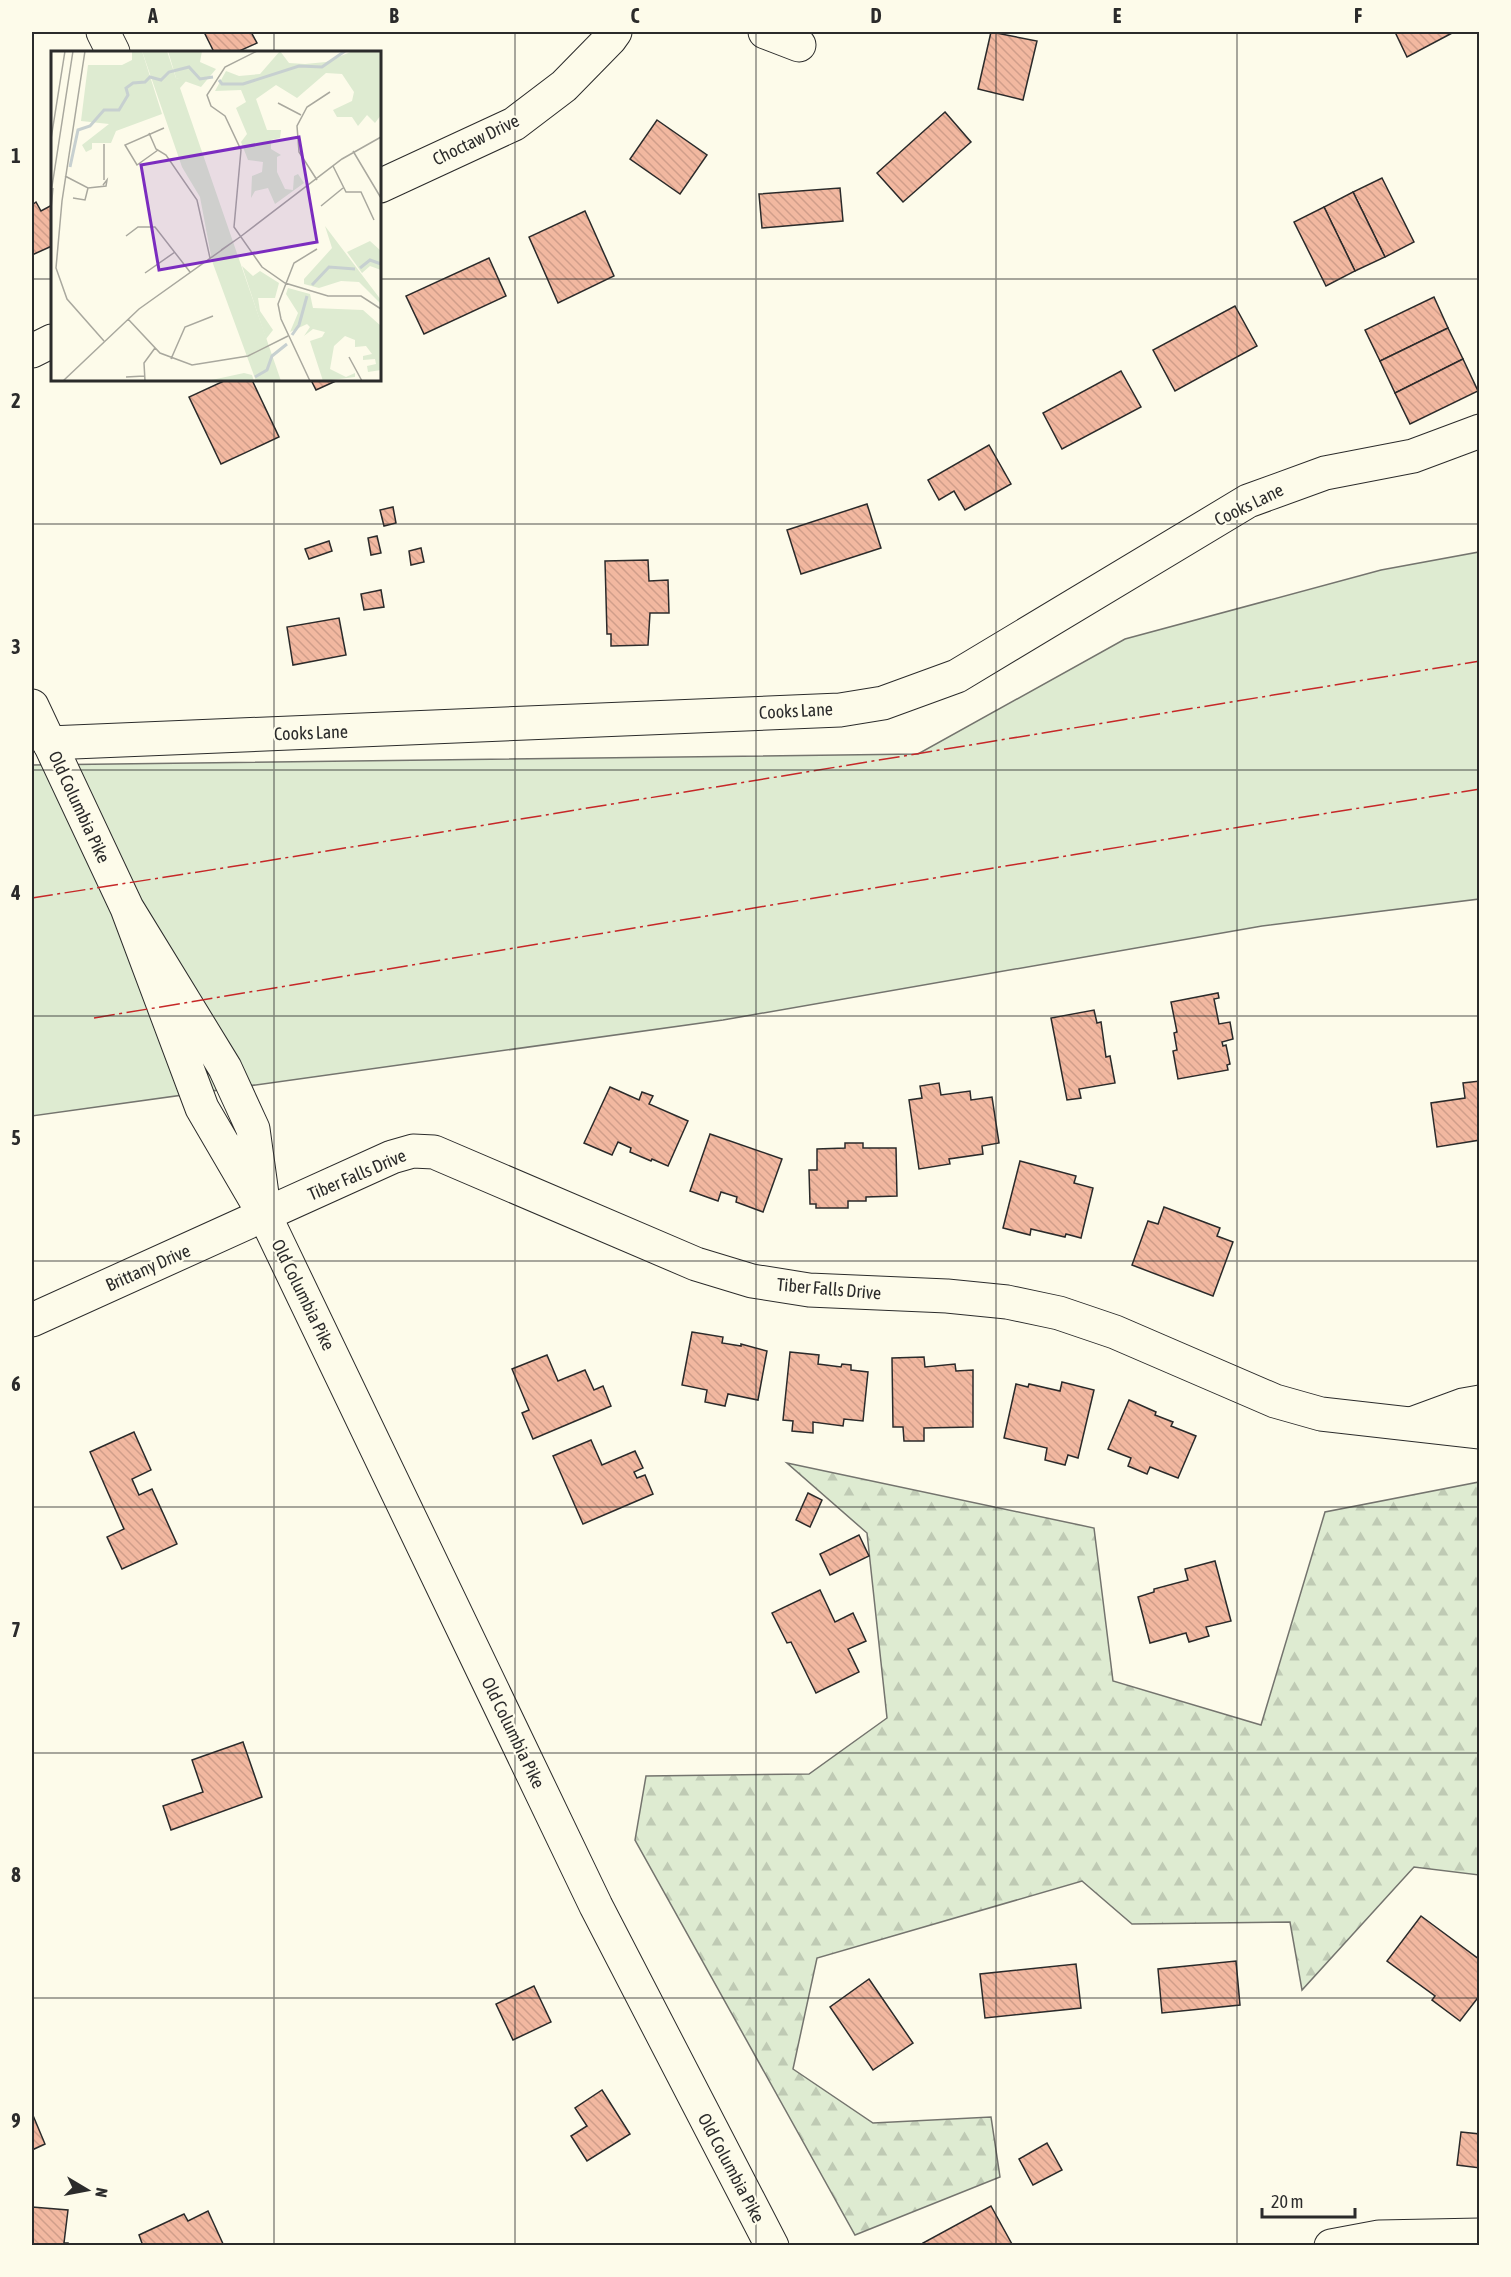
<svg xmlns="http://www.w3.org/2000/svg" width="1511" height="2277" font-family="'Asap Condensed',sans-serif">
<defs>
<pattern id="forest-firs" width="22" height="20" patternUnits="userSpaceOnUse" patternTransform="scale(1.5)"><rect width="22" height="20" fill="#deebd1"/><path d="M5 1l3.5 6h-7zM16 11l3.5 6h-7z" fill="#bfcab4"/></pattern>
<pattern id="building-back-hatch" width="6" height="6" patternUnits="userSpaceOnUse" patternTransform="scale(1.5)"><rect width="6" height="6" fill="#f2b8a0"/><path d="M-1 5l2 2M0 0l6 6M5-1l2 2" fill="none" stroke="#d09e8a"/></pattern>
</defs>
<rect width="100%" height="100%" fill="#fdfbea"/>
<!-- green -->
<path fill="#deebd1" stroke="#74746e" stroke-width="1.5" d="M1479 552V899L1262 926 723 1020 32 1116V765L918 754 1125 639 1381 570Z"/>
<!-- forest -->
<path fill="url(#forest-firs)" stroke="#74746e" stroke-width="1.5" d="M787 1463 1094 1528 1113 1681 1261 1725 1325 1512 1479 1482V1875L1414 1867 1302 1990 1290 1922 1132 1924 1082 1881 817 1958 793 2069 873 2123 991 2117 1000 2177 855 2235 635 1840 646 1776 809 1774 887 1718 867 1533Z"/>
<!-- building -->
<g fill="url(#building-back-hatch)" stroke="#2b2b2b" stroke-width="1.5">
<path d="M204 32H251L257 43 237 52H214Z"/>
<path d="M991 32 1037 41 1023 100 978 89Z"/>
<path d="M1395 32H1454L1407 57Z"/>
<path d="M945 112 971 142 903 202 877 173Z"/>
<path d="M657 120 707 155 680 194 630 159Z"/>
<path d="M1382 178 1414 242 1385 257 1353 192Z"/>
<path d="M840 188 843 221 762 228 759 194Z"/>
<path d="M1353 192 1385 257 1355 271 1324 207Z"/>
<path d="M36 202 41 211 52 205V246L32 255V205Z"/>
<path d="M1324 207 1355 271 1326 286 1294 222Z"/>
<path d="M585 211 614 276 558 303 529 237Z"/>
<path d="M489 258 506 296 424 334 406 296Z"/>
<path d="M1434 297 1448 328 1380 361 1365 330Z"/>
<path d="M1235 306 1257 346 1175 391 1153 350Z"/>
<path d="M1448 328 1463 359 1395 393 1380 361Z"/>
<path d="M1463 359 1478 391 1410 424 1395 393Z"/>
<path d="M1121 371 1141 407 1062 449 1043 413Z"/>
<path d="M226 380H252L279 437 221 464 189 397Z"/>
<path d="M311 380H338L316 390Z"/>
<path d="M989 445 1011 484 965 510 954 491 939 500 928 480Z"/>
<path d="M867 504 881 548 801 574 787 530Z"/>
<path d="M393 507 396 523 384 526 380 510Z"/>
<path d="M377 536 381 553 371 555 368 538Z"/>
<path d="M329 541 332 551 309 559 305 549Z"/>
<path d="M421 548 424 562 411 565 409 551Z"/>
<path d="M648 560 649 581 668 580 669 613H650L648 645 611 646V634H607L605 561Z"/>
<path d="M381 590 384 607 364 610 361 594Z"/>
<path d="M339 618 346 655 293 665 287 627Z"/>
<path d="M1218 993 1219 998 1214 999 1219 1024 1230 1022 1233 1039 1222 1042 1223 1046 1226 1045 1230 1064 1227 1065 1228 1070 1178 1079 1173 1051 1177 1050 1174 1033 1177 1032 1171 1002Z"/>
<path d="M1094 1010 1097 1023 1101 1022 1106 1057 1110 1056 1115 1083 1079 1089 1081 1098 1067 1100 1051 1018Z"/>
<path d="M1480 1081V1140L1437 1147 1431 1103 1465 1098 1463 1083Z"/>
<path d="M939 1083 941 1095 970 1091 971 1100 992 1097 999 1143 982 1146 983 1154 949 1159 950 1164 919 1169 909 1100 922 1098 920 1086Z"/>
<path d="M610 1087 639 1100 642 1092 653 1096 649 1104 688 1121 668 1166 652 1159 651 1161 630 1152 631 1148 618 1142 612 1155 584 1143Z"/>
<path d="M710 1134 782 1159 763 1212 736 1202 737 1197 721 1192 718 1201 690 1191Z"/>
<path d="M845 1143H863V1148H896L897 1196 866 1197V1201H848V1208H816V1204H810L809 1170H817V1149L845 1148Z"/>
<path d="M1020 1161 1076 1176 1074 1183 1093 1188 1081 1238 1066 1234 1065 1237 1031 1229 1030 1235 1003 1228Z"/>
<path d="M1164 1207 1220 1228 1217 1236 1233 1242 1213 1296 1132 1265 1148 1221 1158 1224Z"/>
<path d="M692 1332 723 1337 722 1343 741 1346V1344L767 1351 758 1400 728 1394 725 1406 705 1402 707 1390 682 1385Z"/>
<path d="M790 1352 819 1355 818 1364 841 1367 842 1364 851 1365V1370L868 1372 863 1421 844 1419 843 1426 813 1422V1433L792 1431 793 1421 783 1420Z"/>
<path d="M547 1355 558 1381 585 1370 594 1390 603 1386 611 1406 533 1439 522 1413 529 1410 512 1369Z"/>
<path d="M924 1357 925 1367 955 1364 956 1371 973 1370V1427L924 1428V1441H904L903 1427H893L892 1358Z"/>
<path d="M1062 1382 1094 1390 1078 1458 1068 1455 1065 1465 1045 1460 1047 1448 1004 1438 1016 1384 1028 1387 1029 1384 1060 1391Z"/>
<path d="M1129 1400 1156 1412 1155 1415 1173 1422 1171 1426 1196 1436 1178 1478 1150 1467 1147 1474 1128 1466 1131 1458 1108 1449Z"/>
<path d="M134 1432 151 1470 132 1479 139 1495 152 1489 177 1544 122 1569 107 1537 124 1529 90 1452Z"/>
<path d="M591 1440 602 1465 635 1451 643 1468 634 1472 637 1478 645 1475 653 1494 583 1524 553 1456Z"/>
<path d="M808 1493 822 1500 810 1527 796 1520Z"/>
<path d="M859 1535 869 1556 830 1575 820 1554Z"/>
<path d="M1215 1561 1231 1621 1206 1627 1209 1636 1189 1642 1186 1633 1150 1643 1138 1597 1154 1592V1589L1188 1580 1185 1569Z"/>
<path d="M820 1590 835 1622 853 1613 866 1641 848 1649 859 1672 816 1693 791 1642 787 1643 772 1613Z"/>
<path d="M243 1742 262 1797 171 1830 163 1806 203 1792 192 1760Z"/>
<path d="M1421 1916 1480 1960V1995L1460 2021 1432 2000 1435 1996 1387 1961Z"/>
<path d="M1236 1961 1240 2005 1162 2013 1158 1969Z"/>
<path d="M1076 1964 1081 2008 985 2018 980 1974Z"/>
<path d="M869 1979 913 2043 873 2070 830 2007Z"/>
<path d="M534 1986 551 2022 513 2040 496 2004Z"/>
<path d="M602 2090 630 2134 587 2161 571 2136 587 2126 575 2108Z"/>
<path d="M32 2113 45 2144 32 2150Z"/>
<path d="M1461 2132 1480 2134V2168L1457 2165Z"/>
<path d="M1047 2143 1062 2170 1033 2185 1019 2159Z"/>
<path d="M991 2206 1013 2246H925L923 2243Z"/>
<path d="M32 2207 68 2210 64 2243H68V2246H32Z"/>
<path d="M208 2211 224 2246H143L139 2235 184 2214 188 2221Z"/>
</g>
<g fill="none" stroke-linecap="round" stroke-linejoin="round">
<!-- minor casing -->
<g stroke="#2b2b2b" stroke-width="35">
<g id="minor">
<path d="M103 32 113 52"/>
<path d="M765 32 799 45"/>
<path d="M380 186 514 124 564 86 610 39 615 32"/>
<path d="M32 351 52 341"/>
<path d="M32 706 127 908 202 1108 265 1216 253 1129 225 1068 127 908"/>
<path d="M49 743 840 710 883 703 957 676 1248 501 1325 473 1413 456 1480 431"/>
<path d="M265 1216 596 1906 772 2246"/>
<path d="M32 1320 392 1157 413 1151 434 1152 696 1264 752 1281 809 1290 947 1296 1007 1302 1059 1313 1115 1332 1275 1401 1321 1414 1480 1432"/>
<path d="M1414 1423 1463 1405 1480 1402"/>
<path d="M1331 2246 1379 2237 1480 2235"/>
</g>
</g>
<!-- minor -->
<use href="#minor" stroke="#fdfbea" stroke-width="33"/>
<!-- power -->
<g stroke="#c62828" stroke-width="1.5" stroke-dasharray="21 4.5 3 4.5" stroke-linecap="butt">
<path d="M32 898 242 865 1480 661"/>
<path d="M94 1018 1240 827 1480 789"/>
</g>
</g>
<!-- grid -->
<path fill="none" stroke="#2b2b2b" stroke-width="1.5" stroke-opacity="0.55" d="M274 32V52M515 32V2246M756 32V2246M996 32V2246M1237 32V2246M32 279H52M380 279H1480M274 380V2246M32 524H1480M32 770H1480M32 1016H1480M32 1261H1480M32 1507H1480M32 1753H1480M32 1998H1480"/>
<g text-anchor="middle" stroke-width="4.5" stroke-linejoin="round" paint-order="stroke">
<!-- street labels -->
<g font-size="18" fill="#2b2b2b" stroke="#fdfbea">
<text transform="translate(476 140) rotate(-26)" y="6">Choctaw Drive</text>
<text transform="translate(1249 505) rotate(-26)" y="6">Cooks Lane</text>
<text transform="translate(796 711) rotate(-3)" y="6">Cooks Lane</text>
<text transform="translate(311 733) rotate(-2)" y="6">Cooks Lane</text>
<text transform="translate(79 807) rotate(65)" y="6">Old Columbia Pike</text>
<text transform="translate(357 1175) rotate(-23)" y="6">Tiber Falls Drive</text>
<text transform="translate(148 1268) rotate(-24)" y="6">Brittany Drive</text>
<text transform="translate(829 1289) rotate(5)" y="6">Tiber Falls Drive</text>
<text transform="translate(303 1295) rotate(64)" y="6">Old Columbia Pike</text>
<text transform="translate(513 1733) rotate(64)" y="6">Old Columbia Pike</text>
<text transform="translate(731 2168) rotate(62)" y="6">Old Columbia Pike</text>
</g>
</g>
<!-- overview -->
<g transform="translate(51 51)">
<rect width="330" height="330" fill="#fdfbea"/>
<path d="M91 0H116L125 27 136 29 129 37 230 330H205L161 210 149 146 131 116Z" fill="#deebd1"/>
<path d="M81 0H91L111 63 65 80 60 92H41V98L35 101 31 94 58 73 30 70 37 14H71L81 9ZM117 0H151L149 11 165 18 150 36 125 27ZM229 0 238 12 254 13 275 11 302 0H330V64L324 72 316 64 307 75 301 66H286L282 59 301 50 303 41 291 23 275 22 246 47 225 34 205 48 216 79H230L229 87 220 89V98L230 104 226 106V121L234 138 242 139 243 125 247 123 253 132 224 153 217 137 204 140 200 147 201 125 211 121 212 111 197 109 190 91 196 83 185 57 195 51 190 39 164 40 175 20 188 25 209 23ZM274 175 330 249V253L308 231 290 230 268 237 253 233V228L281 197ZM319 190 330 200V219L319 215 311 222 296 201ZM191 215 202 225 209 220 228 232 224 247H207L209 260 222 279 215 288ZM237 237 259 243 262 257 312 259 330 275V319L317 321 316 315 325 313 324 308 312 309V305L321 303 315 295 304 296V289L294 285 283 295 279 318 295 326 304 322V326L272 330 259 290 271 286 274 281 262 278 253 285 259 276 256 273 239 281 247 262 235 243ZM193 322 201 324 203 330H156Z" fill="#deebd1"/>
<path fill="none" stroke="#c7d0d0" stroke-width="3" d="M168 29 171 33H192L248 15 271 16 294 0M19 116 27 79 39 75 53 59H68L77 44 75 37 82 32 94 31 99 26 110 29 118 21 138 16 149 28 162 26M309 217 319 209 330 213M261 234 278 216 304 218M241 284 248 274 256 245M204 326 216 319 221 305 236 293"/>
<path fill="none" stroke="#a9a89e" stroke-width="1.5" d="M34 0 11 150 5 217 16 248 53 290M206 0 174 16 156 44 160 55 174 65 190 99 183 176 211 216 234 232 277 245H310L330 258M227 52 250 64M98 82 105 98 115 104 146 149 159 207M0 88 14 0M107 99 86 114 74 94 113 77M302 100 330 147M282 115 295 141H310L323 169M14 125 37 137 55 135 56 129 52 134M53 129V93M266 129 248 101 246 75 256 56 279 41M0 142 22 0M22 147 34 149 37 137M270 155 292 137M0 158 2 137M75 185 87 176H104L139 221M189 186 291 108 330 86M94 222 124 201M77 268 109 302 141 314 197 305 237 285M298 306 311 330M120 308 134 276 162 265M75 326 93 325M12 330 88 258 189 186 170 199M94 330 93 312 104 297M259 330 230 268 227 253 243 212 266 198"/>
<path fill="#7b2cbf" fill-opacity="0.15" stroke="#7b2cbf" stroke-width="3" d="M248 86 266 191 108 219 90 114Z"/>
<rect width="330" height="330" fill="none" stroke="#2b2b2b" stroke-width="3"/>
</g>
<!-- border -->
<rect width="1511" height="2277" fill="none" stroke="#fdfbea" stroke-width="66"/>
<!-- north arrow -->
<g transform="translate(87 2190) rotate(100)" stroke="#fdfbea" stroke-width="4.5" paint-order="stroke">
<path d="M0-4.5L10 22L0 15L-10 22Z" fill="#2b2b2b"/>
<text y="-9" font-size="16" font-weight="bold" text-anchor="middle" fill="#2b2b2b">N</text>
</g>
<!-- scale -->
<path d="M1262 2208v9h93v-9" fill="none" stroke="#2b2b2b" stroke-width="3"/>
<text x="1271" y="2208" font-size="18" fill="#2b2b2b" stroke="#fdfbea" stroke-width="4.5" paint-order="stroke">20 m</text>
<rect x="33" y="33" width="1445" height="2211" fill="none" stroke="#2b2b2b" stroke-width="2"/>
<g font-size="20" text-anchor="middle" font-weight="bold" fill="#2b2b2b">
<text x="153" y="23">A</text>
<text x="394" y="23">B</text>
<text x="635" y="23">C</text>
<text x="876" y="23">D</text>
<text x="1117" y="23">E</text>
<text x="1358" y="23">F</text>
<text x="16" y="163">1</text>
<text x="16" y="408">2</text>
<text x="16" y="654">3</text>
<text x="16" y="900">4</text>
<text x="16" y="1145">5</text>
<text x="16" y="1391">6</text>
<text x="16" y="1637">7</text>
<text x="16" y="1882">8</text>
<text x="16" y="2128">9</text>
</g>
</svg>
